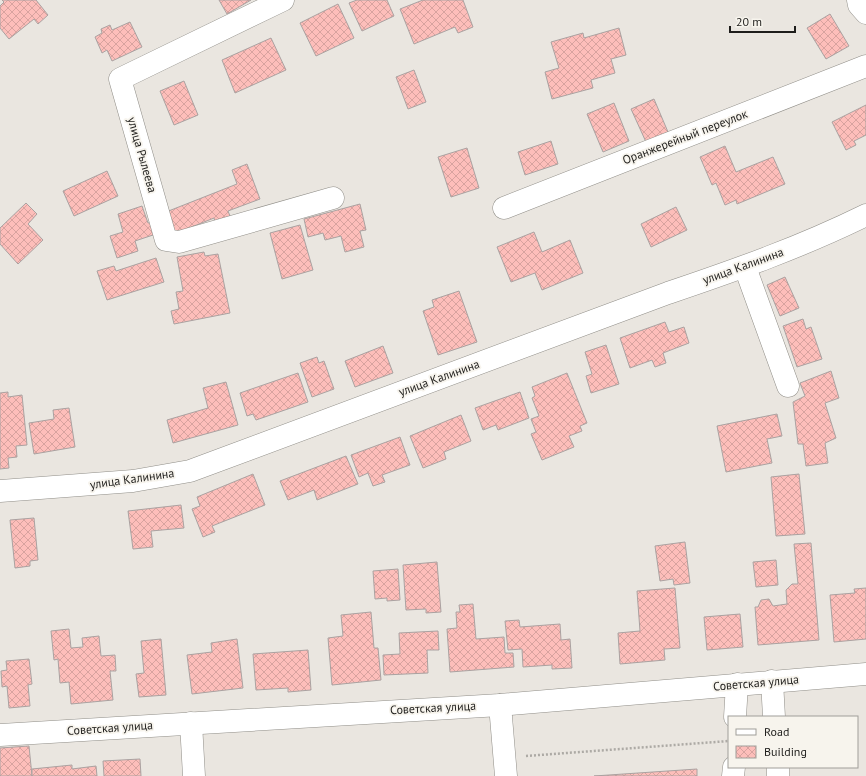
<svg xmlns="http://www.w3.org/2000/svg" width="866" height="776" font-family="'PT Sans',sans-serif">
<defs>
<pattern id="building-cross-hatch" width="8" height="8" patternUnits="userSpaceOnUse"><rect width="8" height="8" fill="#fdbeba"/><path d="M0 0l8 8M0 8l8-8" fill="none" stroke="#d8a39f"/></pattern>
</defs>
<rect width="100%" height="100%" fill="#eae6e0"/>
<!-- building -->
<g fill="url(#building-cross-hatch)" stroke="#aaa2a1">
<path d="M2 0H36L48 15 38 24 34 19 9 39 0 28V6L4 2Z"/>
<path d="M219 0H251L227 14Z"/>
<path d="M357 0H387L394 16 362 31 349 3Z"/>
<path d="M423 0H463L473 27 458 33 455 27 414 44 400 9Z"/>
<path d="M338 4 354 38 316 56 300 23Z"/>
<path d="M830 14 849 46 826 59 807 28Z"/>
<path d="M130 22 142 47 112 61 107 50 102 53 95 37 102 33 101 29 110 25 112 30Z"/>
<path d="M619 28 626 55 611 59 615 73 591 80 593 88 552 99 545 72 559 68 551 42 583 33 584 38Z"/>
<path d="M271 38 286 70 235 93 222 60Z"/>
<path d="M414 70 426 102 408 109 396 77Z"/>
<path d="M184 81 198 115 174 125 160 91Z"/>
<path d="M654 99 668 132 646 142 631 109Z"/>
<path d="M614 103 629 141 603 152 587 114Z"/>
<path d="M866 105V135L854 141 856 145 846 150 832 122Z"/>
<path d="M551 141 558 164 525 175 518 152Z"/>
<path d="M725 146 736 172 773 157 785 184 737 204 736 200 725 205 716 183 712 185 700 157Z"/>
<path d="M467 148 479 188 451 197 438 157Z"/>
<path d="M247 164 260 199 228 211 230 216 215 222 214 218 174 234 166 212 237 184 232 170Z"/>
<path d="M107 171 118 196 74 216 63 191Z"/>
<path d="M26 203 37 214 28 224 43 240 18 264 0 244V228Z"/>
<path d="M360 204 366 230 360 231 364 247 345 252 341 236 325 240 323 233 308 237 304 219Z"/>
<path d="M142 206 148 223 153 222 156 234 135 241 138 251 117 258 110 236 123 232 118 214Z"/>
<path d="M676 207 687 230 651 247 641 224Z"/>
<path d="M300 225 313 270 282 279 270 233Z"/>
<path d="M534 232 542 252 570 240 583 273 542 290 535 273 511 282 497 247Z"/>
<path d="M204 252 205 256 218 254 230 313 174 324 171 311 179 309 176 292 183 291 177 257Z"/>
<path d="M156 258 164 282 107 300 97 271 114 266 116 271Z"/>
<path d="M785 277 799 308 780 316 767 285Z"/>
<path d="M459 291 477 342 438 355 423 311 434 307 432 300Z"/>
<path d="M803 319 806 329 811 327 822 359 797 367 783 326Z"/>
<path d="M665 322 669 332 684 327 689 343 663 353 666 363 655 367 652 360 630 368 620 338Z"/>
<path d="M606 345 619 384 591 393 586 376 592 374 585 352Z"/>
<path d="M383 346 393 373 355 387 345 361Z"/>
<path d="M317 357 319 363 324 361 334 389 312 397 300 363Z"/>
<path d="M831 371 839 398 825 403 836 438 825 443 828 463 806 466 803 444H798L793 402 805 396 800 383Z"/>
<path d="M298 373 308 402 256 420 253 414 247 416 240 393Z"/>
<path d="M567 373 587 423 580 426 582 431 569 436 574 447 542 460 531 434 536 432 531 419 539 416 532 398 535 396 532 387Z"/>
<path d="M226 382 238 425 173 443 167 420 208 408 203 388Z"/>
<path d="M8 392V397L22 395 27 445 16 446 17 457 8 458 9 468 0 469V393Z"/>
<path d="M520 392 529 418 498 430 496 425 483 430 475 408Z"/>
<path d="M69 408 75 447 34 454 29 423 54 419 53 410Z"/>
<path d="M777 414 782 436 767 439 772 463 726 472 717 426Z"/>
<path d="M461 415 471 441 444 452 446 459 423 468 410 436Z"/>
<path d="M400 437 410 465 382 475 385 482 373 486 368 473 359 477 351 455Z"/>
<path d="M346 456 358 484 317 500 314 490 288 500 280 481Z"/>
<path d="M253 474 265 505 212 526 215 532 203 537 192 509 200 506 197 497Z"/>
<path d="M799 474 805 534 776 536 771 477Z"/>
<path d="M181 505 184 528 151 531 153 547 133 549 128 511Z"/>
<path d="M34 518 38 560 30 561V566L15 568 10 520Z"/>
<path d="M685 542 690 583 674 585 673 579 660 581 655 546Z"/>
<path d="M811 543 819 640 758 645 755 607H758L761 600 769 599 773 606 787 604 786 590 792 584H798L794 544Z"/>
<path d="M776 560 778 585 756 587 753 562Z"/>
<path d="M437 562 441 612 426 613V609L406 610 403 565Z"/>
<path d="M398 569 400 600 387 601V598L375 599 373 571Z"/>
<path d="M675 588 680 648 664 649 665 660 620 664 618 633 640 631 637 591Z"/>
<path d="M866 588V639L834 642 830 595 855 593 854 589Z"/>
<path d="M473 604 476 639 504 637 505 653H513L514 667 450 672 447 629 457 628 456 612H460L459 605Z"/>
<path d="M371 612 374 648H378L381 680 332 685 328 638 343 636 341 615Z"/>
<path d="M740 614 743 647 707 650 704 617Z"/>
<path d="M519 620 520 627 560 624 561 640 570 639 572 668 552 669V665L523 667 522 649 508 650 505 621Z"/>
<path d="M69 629 71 648 83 647 82 638 99 636 101 656 115 655 116 671H110L113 700 71 704 69 682 60 683 58 659 54 660 51 631Z"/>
<path d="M438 631 439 650H427L428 673 384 675 383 655 400 654 399 633Z"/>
<path d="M161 639 166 695 139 697 136 674 144 673 141 641Z"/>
<path d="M237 639 243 688 192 694 187 655 212 652 211 643Z"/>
<path d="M308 650 311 690 288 692V688L256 690 253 654Z"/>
<path d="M29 659 32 684 28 685 30 706 9 708 7 686 2 687 1 671 7 670 6 661Z"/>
<path d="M29 746 32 776H0V748Z"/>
<path d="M140 759 141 776H104L103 761Z"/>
<path d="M72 765V769L96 766 97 776H32V769Z"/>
<path d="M697 769V776H594Z"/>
</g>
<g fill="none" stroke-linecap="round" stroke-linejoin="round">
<!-- minor casing -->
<g stroke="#908e88" stroke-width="23">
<g id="minor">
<path d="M283 0 120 79 166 240 179 242 333 198"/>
<path d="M858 0 859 5 866 13"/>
<path d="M504 208 866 66"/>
<path d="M745 267 788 386"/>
<path d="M0 491 133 481 190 471 668 293C736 270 801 247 866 215"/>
<path d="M772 681 774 717"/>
<path d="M500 705 506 776"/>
<path d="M735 717 737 684"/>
<path d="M191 723 194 776"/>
<path d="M0 735 500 705 866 674"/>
<path d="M778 767V776"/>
<path d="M733 776 734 767"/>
</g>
</g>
<!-- path -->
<path stroke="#adaaa5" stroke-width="2.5" stroke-dasharray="2 2" stroke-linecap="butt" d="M526 756 729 741"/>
<!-- minor -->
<use href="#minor" stroke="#fff" stroke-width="22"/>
</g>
<g text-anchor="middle" stroke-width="3.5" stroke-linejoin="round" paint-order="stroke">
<!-- street labels -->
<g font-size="12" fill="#1e1d1b" stroke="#f7f4ed">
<text transform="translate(685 137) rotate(-21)" y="4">Оранжерейный переулок</text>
<text transform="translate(142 155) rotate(74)" y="4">улица Рылеева</text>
<text transform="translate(743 266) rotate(-20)" y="4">улица Калинина</text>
<text transform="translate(439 378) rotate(-20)" y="4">улица Калинина</text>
<text transform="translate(132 479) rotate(-8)" y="4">улица Калинина</text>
<text transform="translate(756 683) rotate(-5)" y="4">Советская улица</text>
<text transform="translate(433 708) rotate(-3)" y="4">Советская улица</text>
<text transform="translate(110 728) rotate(-4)" y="4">Советская улица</text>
</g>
</g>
<!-- legend -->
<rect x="728" y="716" width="130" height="52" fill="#f7f4ed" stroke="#a09e99"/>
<rect x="736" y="729" width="20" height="6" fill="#ffffff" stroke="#a09e99"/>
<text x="764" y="736" font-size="12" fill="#1e1d1b">Road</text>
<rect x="736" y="746" width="20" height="12" fill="url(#building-cross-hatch)" stroke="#a09e99"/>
<text x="764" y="756" font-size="12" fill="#1e1d1b">Building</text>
<!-- scale -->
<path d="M730 26v6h65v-6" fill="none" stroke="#1e1d1b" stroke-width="2"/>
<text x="736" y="26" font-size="12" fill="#1e1d1b" stroke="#f7f4ed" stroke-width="3" paint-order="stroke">20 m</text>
</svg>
